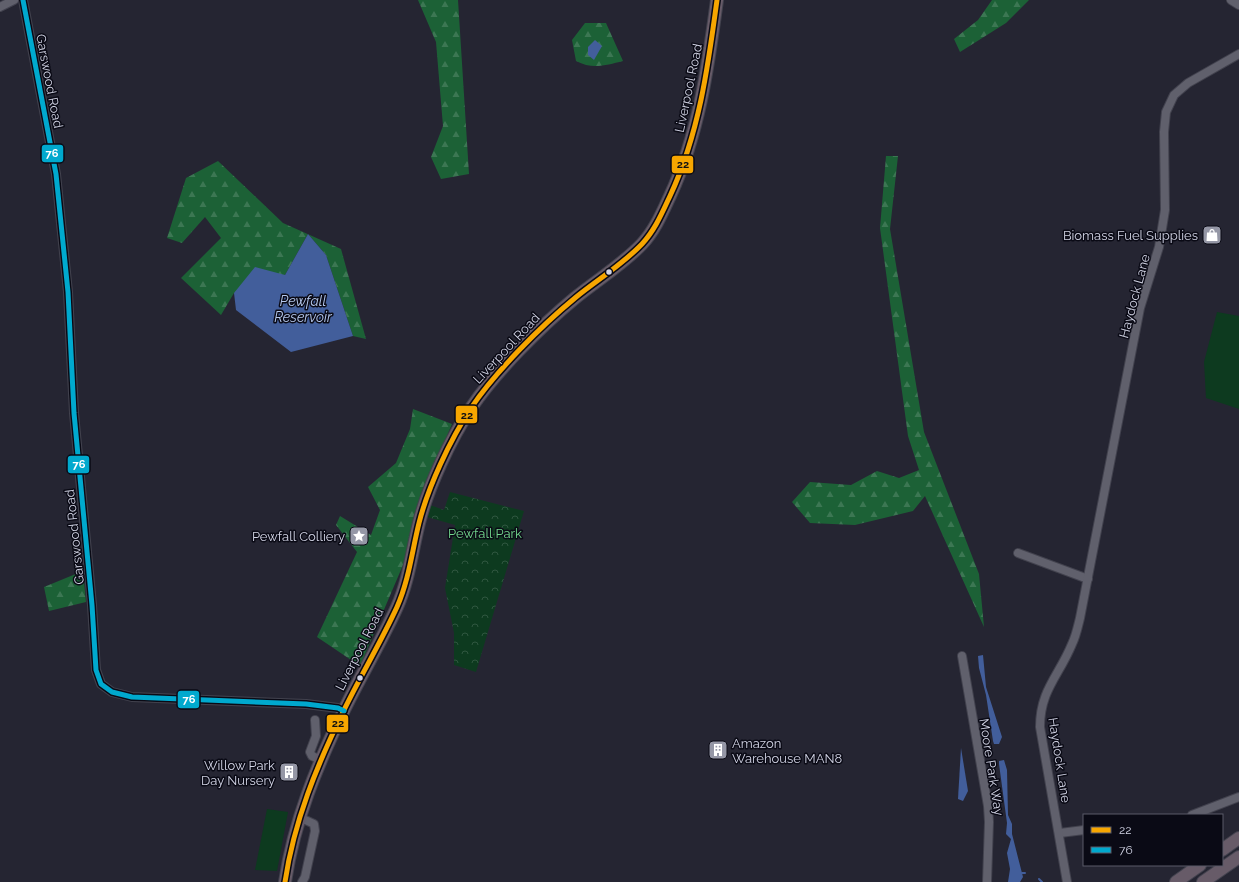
<svg xmlns="http://www.w3.org/2000/svg" width="1239" height="882" font-family="Raleway,sans-serif">
<defs>
<pattern id="forest-firs" width="22" height="20" patternUnits="userSpaceOnUse"><rect width="22" height="20" fill="#1c6136"/><path d="M5 1l3.5 6h-7zM16 11l3.5 6h-7z" fill="#3c7753"/></pattern>
<pattern id="park-crowns" width="20" height="18" patternUnits="userSpaceOnUse"><rect width="20" height="18" fill="#0d3a1f"/><path d="M2 6a3 3 0 1 1 6 0M12 15a3 3 0 1 1 6 0" fill="none" stroke="#2f563f"/></pattern>
</defs>
<rect width="100%" height="100%" fill="#252532"/>
<!-- grass -->
<g fill="#0d3a1f">
<path d="M1217 312 1239 316V409L1206 398 1204 362Z"/>
<path d="M267 809 288 812 277 871 255 870Z"/>
</g>
<!-- forest -->
<g fill="url(#forest-firs)">
<path d="M418 0H458L469 174 441 179 431 157 443 126 436 42Z"/>
<path d="M992 0H1029L1006 23 960 52 954 39 978 20Z"/>
<path d="M585 23H606L623 61C606 65 593 70 576 61L572 40Z"/>
<path d="M886 156H898L890 229 924 432 979 574 984 627 925 496 913 511 855 525 810 523 792 502 810 482 851 485 877 471 899 478 919 470 908 436 880 228Z"/>
<path d="M218 161 283 223 341 249 366 339 353 336 326 255 308 234 285 275 234 293 221 315 181 278 221 238 205 217 182 243 167 238 186 178Z"/>
<path d="M413 409 452 424 417 506 406 558 360 666 317 637 357 552 336 525 340 516 371 535 380 510 368 487 396 463 410 429Z"/>
<path d="M83 571 86 602 49 611 44 587Z"/>
</g>
<!-- park -->
<path fill="url(#park-crowns)" d="M450 492 524 511 476 672 454 665V633L445 588 455 525 427 517 430 505 444 510Z"/>
<!-- water -->
<g fill="#425e9b">
<path d="M595 40 602 46 594 60 588 55V47Z"/>
<path d="M308 234 326 255 353 336 291 352 236 310 234 293 255 267 285 275Z"/>
<path d="M983 655 986 687 1002 737 999 744H994L993 741 986 695 979 668 978 656Z"/>
<path d="M961 748 968 791 963 801 958 799Z"/>
<path d="M1004 760 1007 770 1008 815 1012 824V834L1023 877 1020 882H1008L1010 869 1007 853 1011 839 1006 834 1007 823 999 764V761Z"/>
</g>
<g fill="none" stroke-linecap="round" stroke-linejoin="round">
<!-- stream -->
<g stroke="#425e9b" stroke-width="2">
<path d="M1022 873H1025"/>
<path d="M1039 879 1042 882"/>
</g>
<!-- minor casing -->
<g stroke="#42424e" stroke-width="10">
<g id="minor">
<path d="M23 0 56 174 68 292 74 413 92 605 96 670 101 684 112 692 132 697 306 704 338 708 344 711"/>
<path d="M1231 0 1239 5"/>
<path d="M0 7 14 0"/>
<path d="M1018 553 1088 579"/>
<path d="M962 656 988 806 989 822 987 882"/>
<path d="M315 720 316 736 310 752 312 756 321 760"/>
<path d="M1192 815 1239 797"/>
<path d="M299 817 314 824 315 831 305 877 302 882"/>
<path d="M1060 833 1084 830"/>
<path d="M1067 882 1040 727C1040 690 1059 676 1072 644 1076 636 1078 626 1080 618L1140 308 1159 247 1165 210 1164 132 1166 112 1174 95 1188 83 1239 54"/>
</g>
</g>
<!-- highway casing -->
<g stroke="#42424e" stroke-width="14">
<g id="highway">
<path d="M1222 850 1239 838"/>
<path d="M285 882C294 821 317 765 344 710 361 675 381 642 397 607 409 580 412 551 419 523 428 487 450 440 471 408 495 372 541 326 575 298 597 280 622 265 642 244 655 230 662 213 670 196 699 134 708 67 717 0"/>
<path d="M1176 882 1200 865"/>
<path d="M1203 882 1239 857"/>
</g>
</g>
<!-- minor -->
<use href="#minor" stroke="#60606c" stroke-width="8"/>
<!-- highway -->
<use href="#highway" stroke="#675b68" stroke-width="12"/>
<!-- bus-1 casing -->
<g stroke="#0a0a15" stroke-width="8">
<path id="bus-1" d="M285 882C294 821 317 765 344 710 361 675 381 642 397 607 409 580 412 551 419 523 428 487 450 440 471 408 495 372 541 326 575 298 597 280 622 265 642 244 655 230 662 213 670 196 699 134 708 67 717 0"/>
</g>
<!-- bus-2 casing -->
<g stroke="#0a0a15" stroke-width="8">
<path id="bus-2" d="M23 0 56 174 68 292 74 413 92 605 96 670 101 684 112 692 132 697 306 704 338 708 344 711"/>
</g>
<!-- bus-1 -->
<use href="#bus-1" stroke="#f7a600" stroke-width="5"/>
<!-- bus-2 -->
<use href="#bus-2" stroke="#00a9ce" stroke-width="5"/>
</g>
<!-- icons -->
<defs>
<g id="shop-square" transform="scale(1)"><rect x="-9" y="-9" width="18" height="18" rx="4" fill="#9597a6" stroke="#0a0a15"/><path d="M-5-2.5h2.3a2.7 3.5 0 0 1 5.4 0H5L5.5 6h-11ZM-1.5-2.5h3a1.5 2.3 0 0 0-3 0Z" fill="#fff"/></g>
<g id="sight-square" transform="scale(1)"><rect x="-9" y="-9" width="18" height="18" rx="4" fill="#9597a6" stroke="#0a0a15"/><path d="M0-6L1.8-2.2L6-1.7L2.9 1.2L3.7 5.4L0 3.3L-3.7 5.4L-2.9 1.2L-6-1.7L-1.8-2.2Z" fill="#fff"/></g>
<g id="building-square" transform="scale(1)"><rect x="-9" y="-9" width="18" height="18" rx="4" fill="#9597a6" stroke="#0a0a15"/><path d="M-4-6H4V6H1V3H-1V6H-4ZM-2.5-4.3h1.7v1.8h-1.7ZM.8-4.3h1.7v1.8H.8ZM-2.5-1h1.7V.8h-1.7ZM.8-1h1.7V.8H.8Z" fill="#fff"/></g>
</defs>
<g fill-rule="evenodd">
<use href="#shop-square" x="1212" y="235"/>
<use href="#sight-square" x="359" y="536"/>
<use href="#building-square" x="718" y="750"/>
<use href="#building-square" x="289" y="772"/>
</g>
<!-- markers -->
<g fill="#d2d4e5" stroke="#0a0a15" stroke-width="1.5">
<circle cx="609" cy="272" r="3.5"/>
<circle cx="360" cy="678" r="3.5"/>
</g>
<g text-anchor="middle" stroke-width="3" stroke-linejoin="round" paint-order="stroke">
<!-- street labels -->
<g font-size="13" fill="#d2d4e5" stroke="#0a0a15">
<text transform="translate(50 81) rotate(79)" y="5">Garswood Road</text>
<text transform="translate(688 88) rotate(-78)" y="5">Liverpool Road</text>
<text transform="translate(1134 296) rotate(-75)" y="5">Haydock Lane</text>
<text transform="translate(506 348) rotate(-47)" y="5">Liverpool Road</text>
<text transform="translate(74 537) rotate(-96)" y="5">Garswood Road</text>
<text transform="translate(359 649) rotate(-63)" y="5">Liverpool Road</text>
<text transform="translate(1060 760) rotate(81)" y="5">Haydock Lane</text>
<text transform="translate(992 767) rotate(81)" y="5">Moore Park Way</text>
</g>
<!-- poi labels -->
<g font-size="13" fill="#d2d4e5" stroke="#0a0a15" text-anchor="end">
<text x="1198" y="240">Biomass Fuel Supplies</text>
<text x="345" y="541">Pewfall Colliery</text>
<text x="732" y="748" text-anchor="start">Amazon<tspan x="732" dy="15">Warehouse MAN8</tspan></text>
<text x="275" y="770">Willow Park<tspan x="275" dy="15">Day Nursery</tspan></text>
</g>
<!-- park labels -->
<g font-size="13" fill="#73d78e" stroke="#0a0a15">
<text x="485" y="538">Pewfall Park</text>
</g>
<!-- water labels -->
<g font-size="14" font-style="italic" fill="#b6c9ee" stroke="#0a0a15">
<text x="303" y="306">Pewfall<tspan x="303" dy="16">Reservoir</tspan></text>
</g>
</g>
<g stroke="#0a0a15" stroke-width="1.5">
<rect x="41" y="144" width="23" height="19" rx="4" fill="#00a9ce"/>
<rect x="671" y="155" width="23" height="19" rx="4" fill="#f7a600"/>
<rect x="455" y="405" width="23" height="19" rx="4" fill="#f7a600"/>
<rect x="67" y="455" width="23" height="19" rx="4" fill="#00a9ce"/>
<rect x="177" y="690" width="23" height="19" rx="4" fill="#00a9ce"/>
<rect x="326" y="714" width="23" height="19" rx="4" fill="#f7a600"/>
</g>
<g font-size="11" text-anchor="middle" font-weight="bold" fill="#fff">
<text x="52" y="157">76</text>
<text x="79" y="468">76</text>
<text x="189" y="703">76</text>
</g>
<g font-size="11" text-anchor="middle" font-weight="bold" fill="#111">
<text x="683" y="168">22</text>
<text x="467" y="419">22</text>
<text x="338" y="727">22</text>
</g>
<!-- legend -->
<rect x="1083" y="814" width="140" height="52" fill="#0a0a15" stroke="#5a5b68"/>
<rect x="1091" y="827" width="20" height="6" fill="#f7a600" stroke="#5a5b68"/>
<text x="1119" y="834" font-size="12" fill="#d2d4e5">22</text>
<rect x="1091" y="847" width="20" height="6" fill="#00a9ce" stroke="#5a5b68"/>
<text x="1119" y="854" font-size="12" fill="#d2d4e5">76</text>
</svg>
